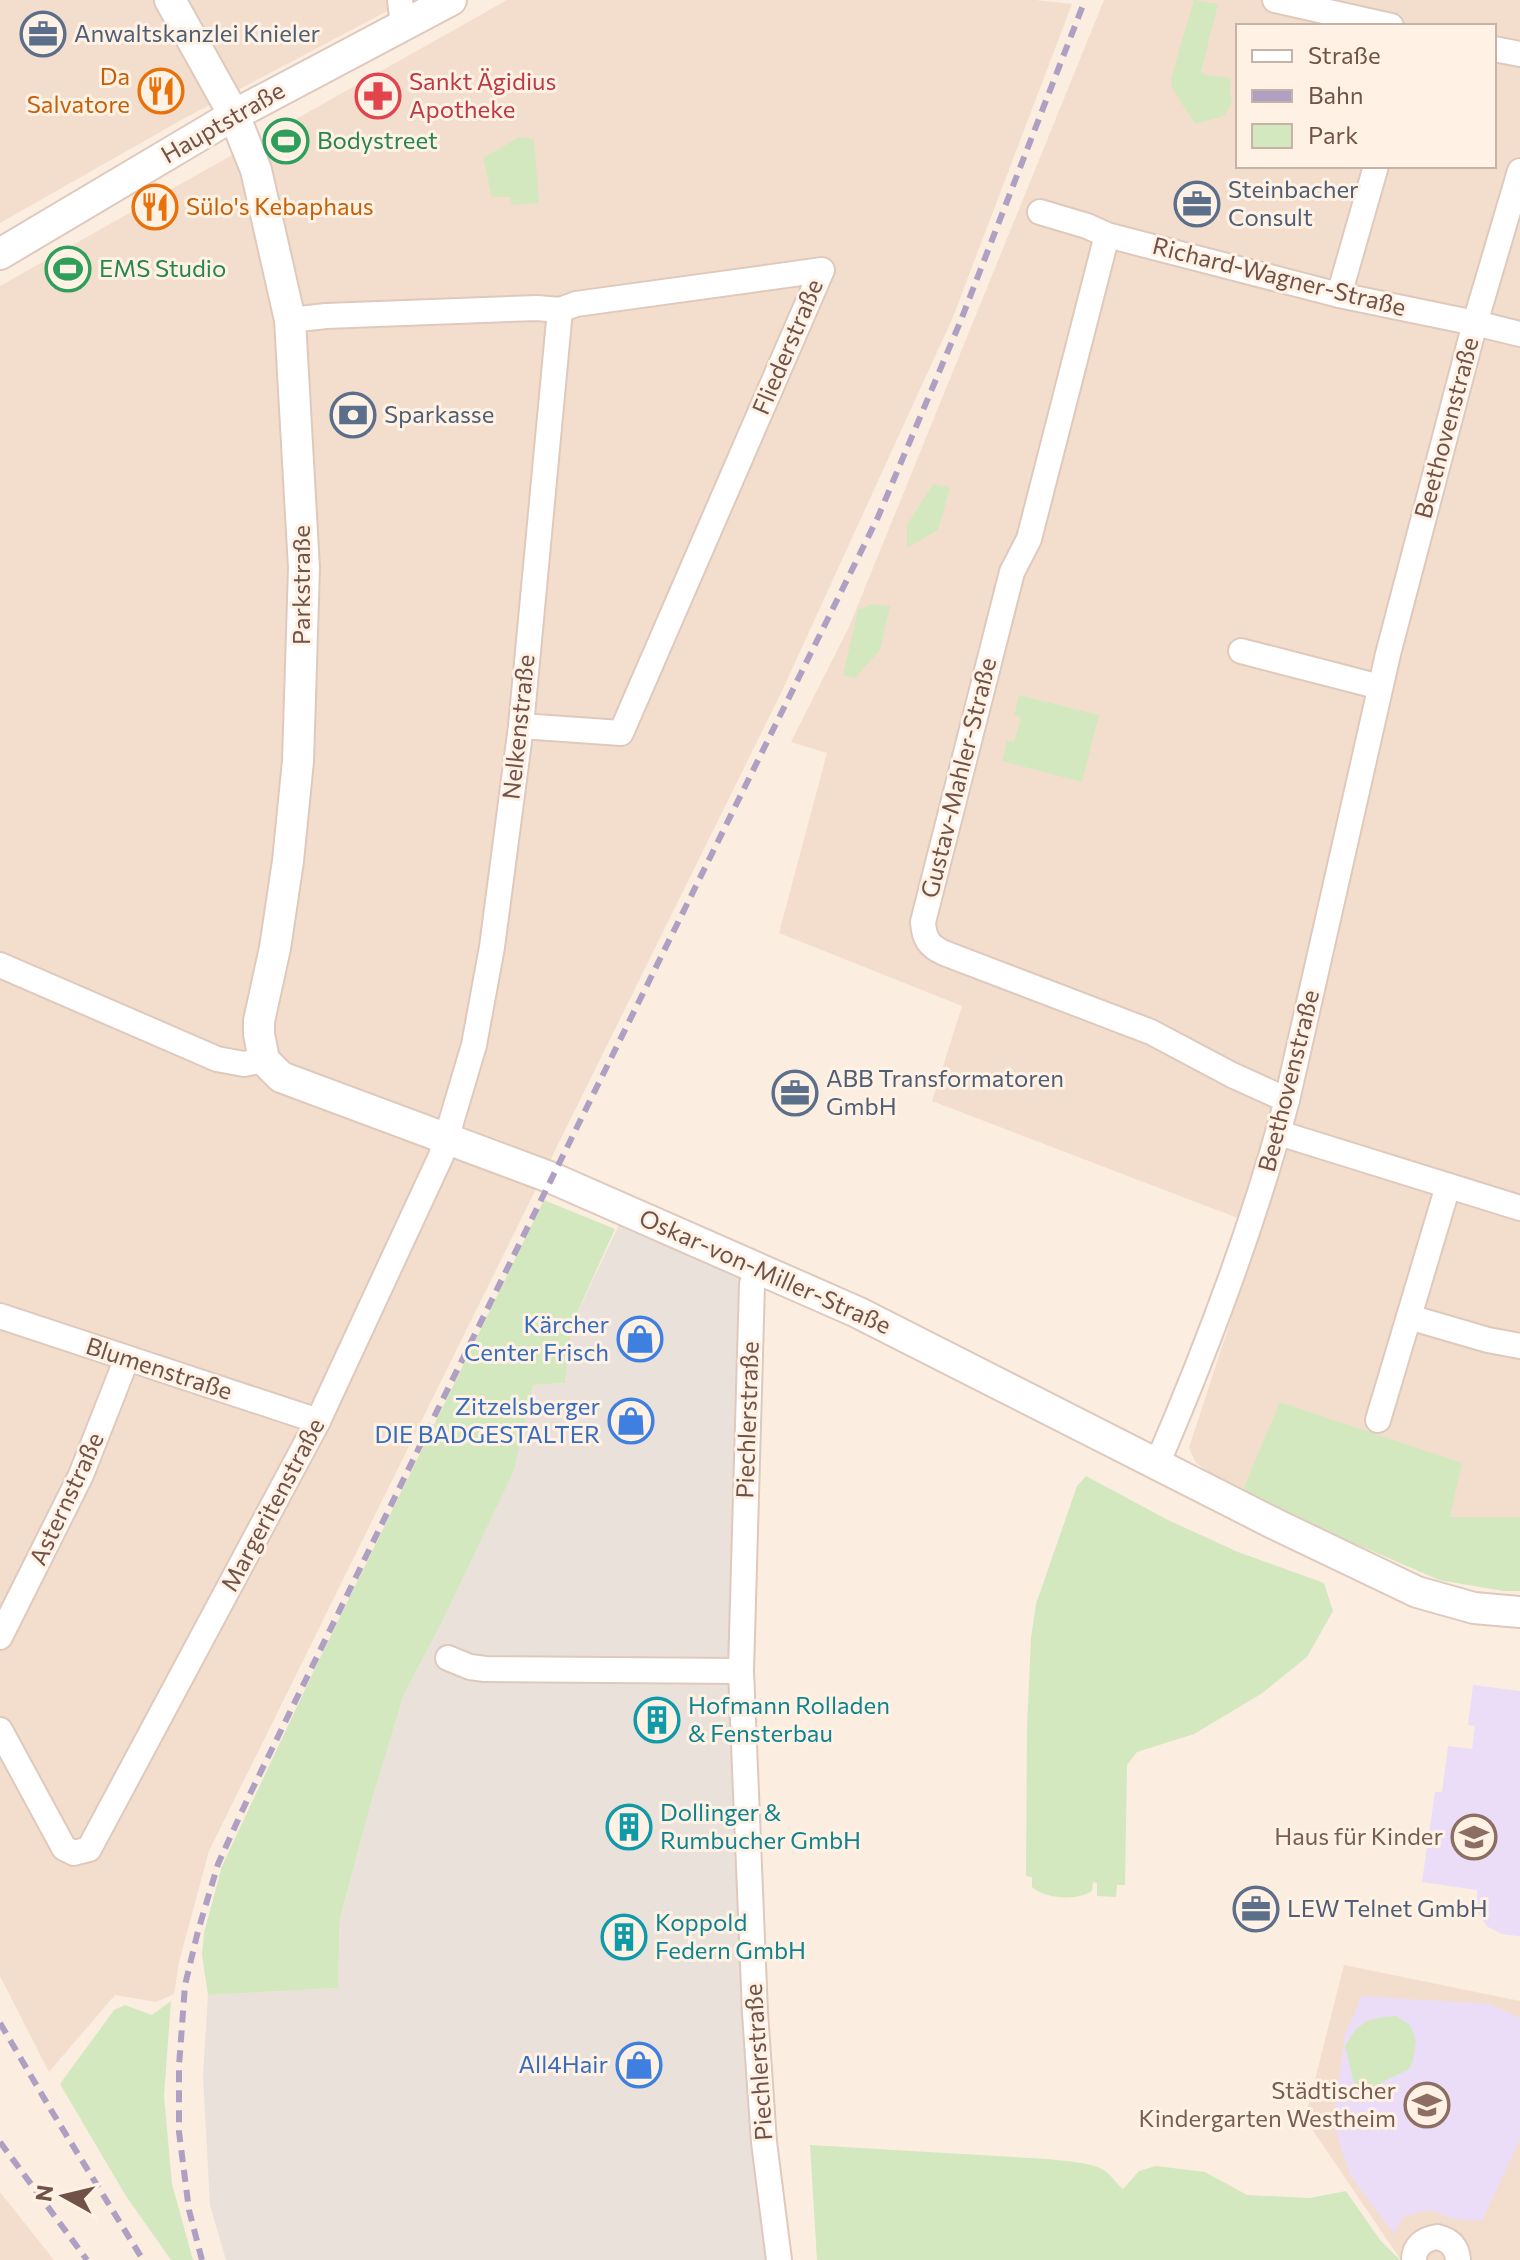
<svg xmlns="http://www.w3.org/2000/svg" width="1520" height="2260" font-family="Commissioner,sans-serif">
<rect width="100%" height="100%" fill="#fbede0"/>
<!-- residential -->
<g fill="#f3dece" fill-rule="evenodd">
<path d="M0 0H408L183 119 0 223Z"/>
<path d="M507 0H1036L1072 4 953 317 782 691 209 1851 179 1962 174 1994 156 2002 115 1995 49 2072 0 1976V286Z"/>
<path d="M1104 0H1520V1517L1450 1518 1281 1402 1241 1494 1196 1463 1189 1448 1261 1227 932 1101 962 1006 779 933 827 753 791 742 849 627ZM1238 26H1494V166H1238Z"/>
<path d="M1344 1965 1520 2001V2260H1401L1305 2119Z"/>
<path d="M0 2192 54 2260H0Z"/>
</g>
<!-- industrial -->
<path fill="#eae1db" d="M626 1210 758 1267 741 1671 779 2260H226L210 2205 203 2076 208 1995 338 1988 340 1920 371 1803 404 1694 442 1622 514 1471 533 1385 565 1383 572 1324Z"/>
<!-- education -->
<g fill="#ebddf7">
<path d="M1473 1685 1520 1691V1936H1517L1502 1934 1488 1927 1478 1913 1477 1890 1422 1882 1435 1792H1442L1448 1746 1472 1749 1475 1726 1468 1725Z"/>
<path d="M1362 1996 1490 2004 1520 2018V2139L1482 2221 1454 2219 1429 2210 1403 2217 1394 2234 1350 2175 1333 2122 1345 2034Z"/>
</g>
<!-- green -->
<g fill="#d4e8bf">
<path d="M1194 0 1218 4 1201 72 1207 75 1231 78 1230 93 1232 103 1224 116 1195 124 1172 88 1171 78Z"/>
<path d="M519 137 534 139 539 203 512 205 510 197H492L483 158Z"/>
<path d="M933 484 950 488 938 530 907 548V525Z"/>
<path d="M871 604 890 606 880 650 855 678 843 675 858 610Z"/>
<path d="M1019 695 1099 715 1082 782 1002 761 1007 741 1014 742 1021 717 1014 716Z"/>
<path d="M544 1200 615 1229 572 1324 565 1383 533 1385 514 1471 442 1622 404 1694 371 1803 340 1919 338 1988 208 1995 202 1955 204 1933 222 1866 318 1662Z"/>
<path d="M1280 1402 1462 1463 1450 1517H1520V1591H1503L1439 1580 1241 1494Z"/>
<path d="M1086 1476 1168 1520 1238 1552 1324 1583 1333 1611 1307 1657 1261 1694 1194 1734 1137 1752 1127 1765 1125 1885H1117L1116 1897 1097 1896V1883L1093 1882 1092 1891C1078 1901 1045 1899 1032 1887V1877L1026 1876 1027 1728 1031 1638 1036 1604 1077 1486Z"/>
<path d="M171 2001 164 2096 172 2184 193 2260H171L126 2196 60 2084 114 2010 125 2005 152 2015Z"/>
<path d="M1396 2016 1410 2025 1416 2041 1413 2061 1408 2070 1386 2080 1363 2095 1353 2080 1345 2046C1359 2021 1368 2018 1396 2016Z"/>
<path d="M810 2145 1047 2159C1062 2161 1093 2162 1105 2171 1111 2175 1117 2184 1123 2189L1139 2171 1156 2166 1205 2172 1247 2195 1310 2198 1346 2191 1380 2240 1400 2260H817Z"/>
</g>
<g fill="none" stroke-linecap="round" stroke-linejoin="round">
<!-- minor casing -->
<g stroke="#dfc9bc" stroke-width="28">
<g id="minor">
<path d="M400 0 403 25"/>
<path d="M1275 0 1391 26"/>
<path d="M1494 49 1520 54"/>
<path d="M1040 212 1087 226 1107 235 1339 295 1475 323 1520 334"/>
<path d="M1107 235 1029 539 1012 572 923 922C924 939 929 946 944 953L1151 1032 1232 1075 1287 1100"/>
<path d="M1339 295 1376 166"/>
<path d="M290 320 326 316 537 308 560 310 576 304 822 270 621 733 521 726"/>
<path d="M1241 651 1380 687"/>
<path d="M0 965 217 1059 244 1064 264 1060"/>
<path d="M1279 1133 1520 1208"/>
<path d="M758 1267 752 1284 741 1671 755 2013 764 2142 779 2260"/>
<path d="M0 1316 318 1421"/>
<path d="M1409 1317 1488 1340 1520 1346"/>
<path d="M1378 1420 1448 1186"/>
<path d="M1157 1464C1208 1346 1254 1224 1287 1100L1388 654 1475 323 1520 171"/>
<path d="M0 1637 81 1475 127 1358"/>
<path d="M448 1658 470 1667 485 1669 741 1671"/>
<path d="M0 1730 64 1848 74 1853 89 1849 318 1421 441 1156 474 1045 492 947 521 726 560 310"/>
<path d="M1414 2260C1414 2246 1424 2239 1437 2237 1450 2240 1457 2247 1458 2260"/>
</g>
</g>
<!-- tertiary casing -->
<g stroke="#dfc9bc" stroke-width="34">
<g id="tertiary">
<path d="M170 0 234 115 256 170 290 320 304 568 298 761 288 861 275 948 259 1021V1034L264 1060 281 1077 552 1178 857 1312 1275 1524 1417 1592 1474 1608 1520 1612"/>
<path d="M0 254 234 115 451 0"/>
</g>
</g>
<!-- minor -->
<use href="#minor" stroke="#fff" stroke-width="24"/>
<!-- tertiary -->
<use href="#tertiary" stroke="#fff" stroke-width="30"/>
<!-- rail -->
<g stroke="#afa0c3" stroke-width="6" stroke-dasharray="12 8" stroke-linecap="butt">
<path d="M0 2023 51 2110 143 2260"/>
<path d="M0 2142 87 2260"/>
<path d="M202 2260 189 2210 179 2132V2066L185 1985 198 1931 218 1864 248 1798 433 1419 878 517 961 320 1085 0"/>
</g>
</g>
<!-- icons -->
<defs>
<g id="office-ring" transform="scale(2.3)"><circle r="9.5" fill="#fff2e5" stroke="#5c6f8a" stroke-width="1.5"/><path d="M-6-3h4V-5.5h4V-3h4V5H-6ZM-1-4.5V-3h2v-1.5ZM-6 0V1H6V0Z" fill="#5c6f8a"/></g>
<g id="restaurant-ring" transform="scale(2.3)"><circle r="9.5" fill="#fff2e5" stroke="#e8710a" stroke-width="1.5"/><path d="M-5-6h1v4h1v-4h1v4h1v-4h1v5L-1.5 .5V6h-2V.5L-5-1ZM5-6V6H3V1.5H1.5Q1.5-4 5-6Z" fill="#e8710a"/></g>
<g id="pharmacy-ring" transform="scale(2.3)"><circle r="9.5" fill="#fff2e5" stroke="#e0444e" stroke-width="1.5"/><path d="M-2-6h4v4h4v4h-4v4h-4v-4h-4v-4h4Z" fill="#e0444e"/></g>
<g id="stadium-ring" transform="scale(2.3)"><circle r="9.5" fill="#fff2e5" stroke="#2e9e5b" stroke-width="1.5"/><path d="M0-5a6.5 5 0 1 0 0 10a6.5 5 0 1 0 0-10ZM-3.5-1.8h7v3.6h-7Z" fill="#2e9e5b"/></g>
<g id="bank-ring" transform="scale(2.3)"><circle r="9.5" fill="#fff2e5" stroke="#5c6f8a" stroke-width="1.5"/><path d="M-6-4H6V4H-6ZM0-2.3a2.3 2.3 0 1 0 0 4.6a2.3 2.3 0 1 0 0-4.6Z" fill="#5c6f8a"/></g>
<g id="shop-ring" transform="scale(2.3)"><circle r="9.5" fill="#fff2e5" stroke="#3f7fe0" stroke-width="1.5"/><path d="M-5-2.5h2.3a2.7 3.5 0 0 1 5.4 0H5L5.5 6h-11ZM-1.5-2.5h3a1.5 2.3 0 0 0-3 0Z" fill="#3f7fe0"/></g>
<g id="building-ring" transform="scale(2.3)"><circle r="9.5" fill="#fff2e5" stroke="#0f9aa8" stroke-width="1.5"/><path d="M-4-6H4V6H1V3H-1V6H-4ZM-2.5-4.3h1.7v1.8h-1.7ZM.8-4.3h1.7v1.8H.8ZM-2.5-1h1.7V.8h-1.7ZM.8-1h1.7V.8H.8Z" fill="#0f9aa8"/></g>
<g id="school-ring" transform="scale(2.3)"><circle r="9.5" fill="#fff2e5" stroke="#8d6e63" stroke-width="1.5"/><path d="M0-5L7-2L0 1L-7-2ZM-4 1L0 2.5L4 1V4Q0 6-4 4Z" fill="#8d6e63"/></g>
</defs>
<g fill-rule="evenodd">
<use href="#office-ring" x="43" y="34"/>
<use href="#restaurant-ring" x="161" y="91"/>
<use href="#pharmacy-ring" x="378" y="96"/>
<use href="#stadium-ring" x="286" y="141"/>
<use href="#office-ring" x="1197" y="204"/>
<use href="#restaurant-ring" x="155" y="207"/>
<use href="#stadium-ring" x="68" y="269"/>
<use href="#bank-ring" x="353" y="415"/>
<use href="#office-ring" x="795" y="1093"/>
<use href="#shop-ring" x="640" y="1339"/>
<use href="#shop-ring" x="631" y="1421"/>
<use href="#building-ring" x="657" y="1720"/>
<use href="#building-ring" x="629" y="1827"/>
<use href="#school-ring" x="1474" y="1837"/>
<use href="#office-ring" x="1256" y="1909"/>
<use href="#building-ring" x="624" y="1937"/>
<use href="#shop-ring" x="639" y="2065"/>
<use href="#school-ring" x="1427" y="2105"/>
</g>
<g text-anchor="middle" stroke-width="6" stroke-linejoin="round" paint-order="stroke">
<!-- service labels -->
<g font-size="24" fill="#4e5e75" stroke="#fff2e5" text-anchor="start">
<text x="74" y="42">Anwaltskanzlei Knieler</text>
<text x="1228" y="198">Steinbacher<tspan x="1228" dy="28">Consult</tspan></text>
<text x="384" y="423">Sparkasse</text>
<text x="826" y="1087">ABB Transformatoren<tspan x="826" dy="28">GmbH</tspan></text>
<text x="1287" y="1917">LEW Telnet GmbH</text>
</g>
<!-- food labels -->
<g font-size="24" fill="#c56008" stroke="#fff2e5" text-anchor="end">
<text x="130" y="85">Da<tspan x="130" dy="28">Salvatore</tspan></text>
<text x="186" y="215" text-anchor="start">Sülo's Kebaphaus</text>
</g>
<!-- health labels -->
<g font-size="24" fill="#be3a42" stroke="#fff2e5" text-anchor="start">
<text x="409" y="90">Sankt Ägidius<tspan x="409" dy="28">Apotheke</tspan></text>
</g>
<!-- street labels -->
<g font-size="24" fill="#715248" stroke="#fff2e5">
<text transform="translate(223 123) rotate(-30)" y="8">Hauptstraße</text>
<text transform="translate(1279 277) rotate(14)" y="8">Richard-Wagner-Straße</text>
<text transform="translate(788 347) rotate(-67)" y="8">Fliederstraße</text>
<text transform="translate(1447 428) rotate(-75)" y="8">Beethovenstraße</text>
<text transform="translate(302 585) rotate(-90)" y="8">Parkstraße</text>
<text transform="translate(519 727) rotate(-84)" y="8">Nelkenstraße</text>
<text transform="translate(959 778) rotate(-76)" y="8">Gustav-Mahler-Straße</text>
<text transform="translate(1289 1081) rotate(-76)" y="8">Beethovenstraße</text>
<text transform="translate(765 1272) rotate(24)" y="8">Oskar-von-Miller-Straße</text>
<text transform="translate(159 1369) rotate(18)" y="8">Blumenstraße</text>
<text transform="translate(748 1420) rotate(-88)" y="8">Piechlerstraße</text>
<text transform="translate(67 1499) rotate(-65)" y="8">Asternstraße</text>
<text transform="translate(273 1505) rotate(-62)" y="8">Margeritenstraße</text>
<text transform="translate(759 2062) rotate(-94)" y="8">Piechlerstraße</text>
</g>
<!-- leisure labels -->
<g font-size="24" fill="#27864d" stroke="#fff2e5" text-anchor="start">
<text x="317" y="149">Bodystreet</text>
<text x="99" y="277">EMS Studio</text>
</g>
<!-- shop labels -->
<g font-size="24" fill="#366cbe" stroke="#fff2e5" text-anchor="end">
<text x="609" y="1333">Kärcher<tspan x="609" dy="28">Center Frisch</tspan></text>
<text x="600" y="1415">Zitzelsberger<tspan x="600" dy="28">DIE BADGESTALTER</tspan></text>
<text x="608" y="2073">All4Hair</text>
</g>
<!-- culture labels -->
<g font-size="24" fill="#0d838f" stroke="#fff2e5" text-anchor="start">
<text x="688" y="1714">Hofmann Rolladen<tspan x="688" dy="28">&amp; Fensterbau</tspan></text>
<text x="660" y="1821">Dollinger &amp;<tspan x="660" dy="28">Rumbucher GmbH</tspan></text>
<text x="655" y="1931">Koppold<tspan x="655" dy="28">Federn GmbH</tspan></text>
</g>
<!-- education labels -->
<g font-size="24" fill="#785e54" stroke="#fff2e5" text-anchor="end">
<text x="1443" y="1845">Haus für Kinder</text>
<text x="1396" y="2099">Städtischer<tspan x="1396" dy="28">Kindergarten Westheim</tspan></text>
</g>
</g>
<!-- legend -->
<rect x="1236" y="24" width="260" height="144" fill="#fff2e5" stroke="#c6b2a6" stroke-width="2"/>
<rect x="1252" y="50" width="40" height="12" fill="#ffffff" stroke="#c6b2a6" stroke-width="2"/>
<text x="1308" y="64" font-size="24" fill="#715248">Straße</text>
<rect x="1252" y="90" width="40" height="12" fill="#afa0c3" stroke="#c6b2a6" stroke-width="2"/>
<text x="1308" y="104" font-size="24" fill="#715248">Bahn</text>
<rect x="1252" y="124" width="40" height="24" fill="#d4e8bf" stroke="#c6b2a6" stroke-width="2"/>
<text x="1308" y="144" font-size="24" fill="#715248">Park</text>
<!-- north arrow -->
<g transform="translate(64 2196) rotate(278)" stroke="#fff2e5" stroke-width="6" paint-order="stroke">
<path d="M0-6L14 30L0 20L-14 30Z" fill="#715248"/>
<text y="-12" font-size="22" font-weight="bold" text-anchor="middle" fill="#715248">N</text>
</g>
</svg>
